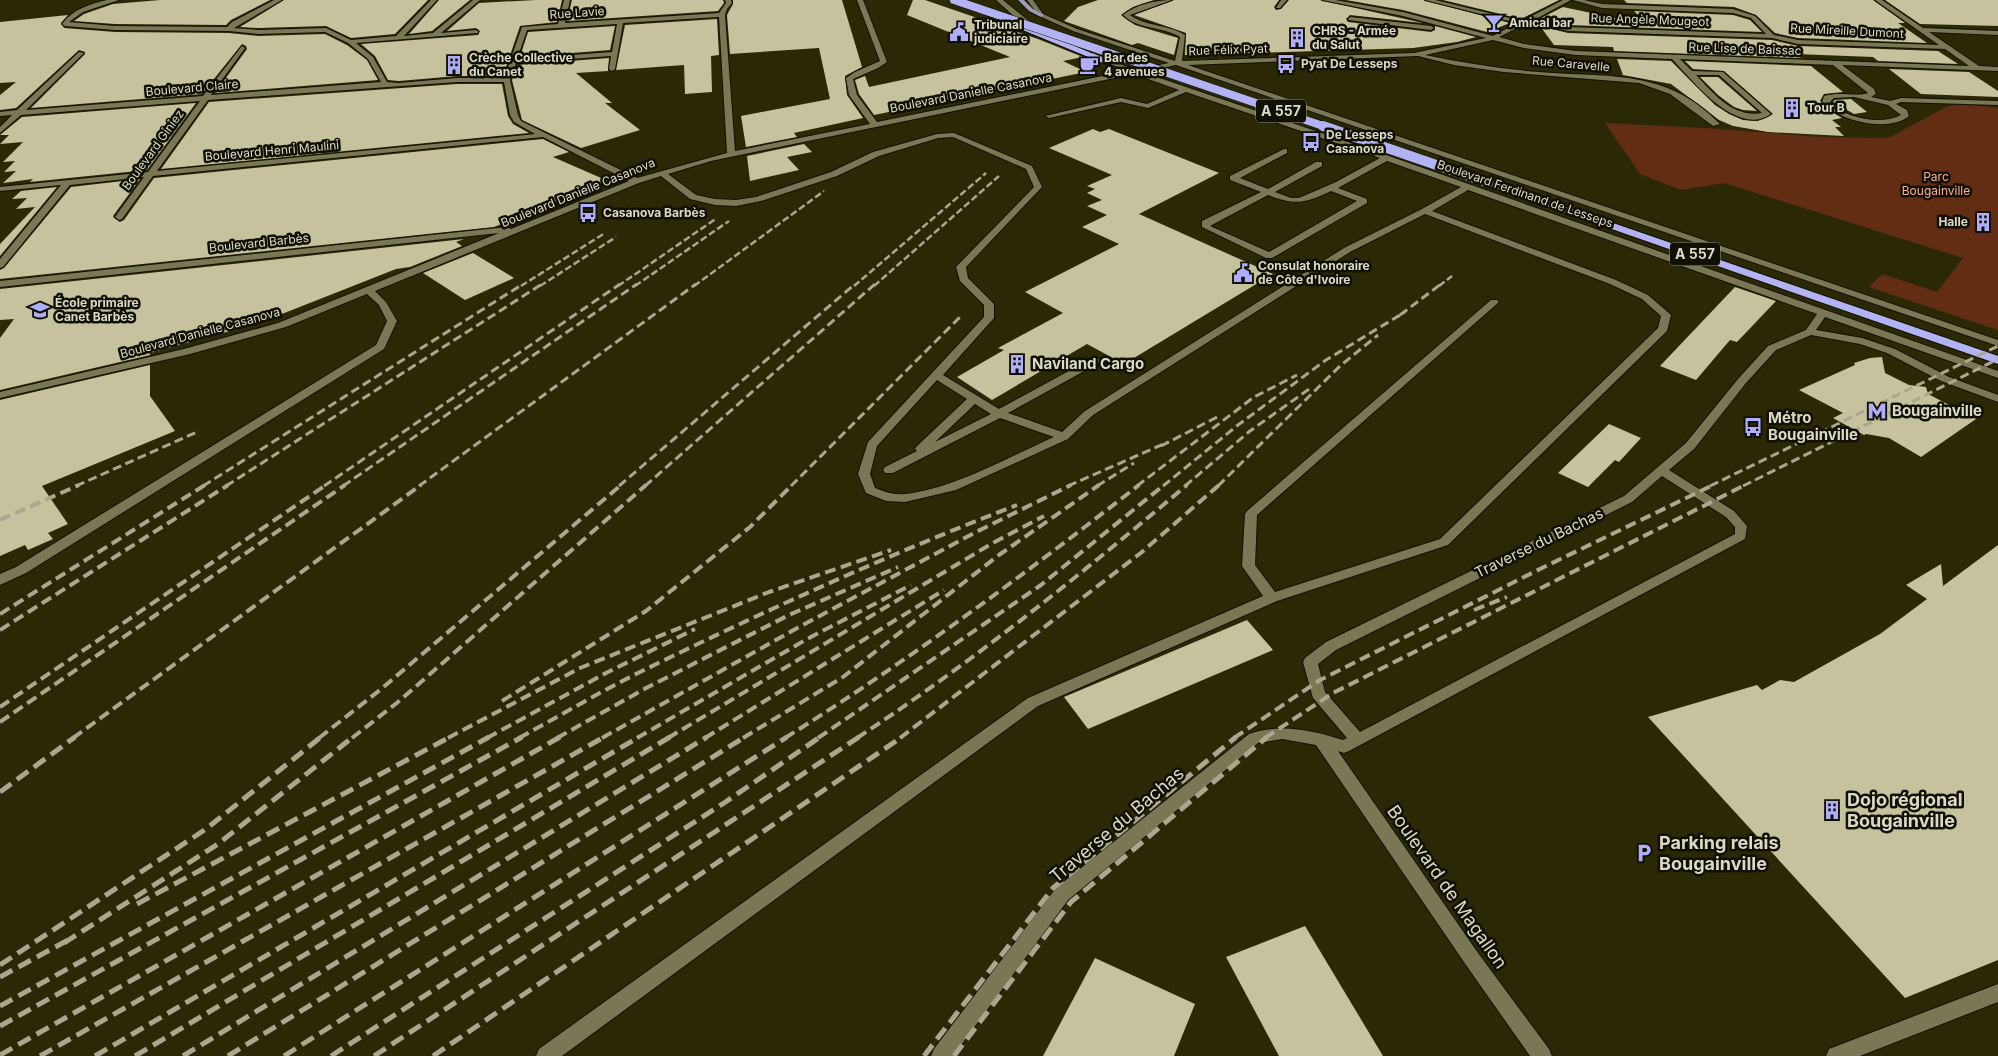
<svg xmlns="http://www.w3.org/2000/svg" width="1998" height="1056" font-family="Inter,sans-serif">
<rect width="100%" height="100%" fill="#2b2806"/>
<!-- green -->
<path fill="#632d14" d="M1964 104 1998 108V330L1869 287 1882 274 1937 292 1963 258 1724 183 1681 190 1640 174 1605 123 1705 128 1820 137 1882 138 1890 137 1948 106Z"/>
<!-- building -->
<g fill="#c5c29d">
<path d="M160 0H270L231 20 226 25 115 24 74 21 84 14 113 4Z"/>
<path d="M284 0H428L395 34 351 38 326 26 258 28 240 27Z"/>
<path d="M439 0H470L432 31 409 34Z"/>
<path d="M536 0H562L557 22 520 26 503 76H457L399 81 388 80 375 56 361 44 478 35 480 31 476 28 447 31 479 3Z"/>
<path d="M572 0H723L724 3 718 11 567 21Z"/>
<path d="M733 0H842L862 67 845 76 847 95 863 118 794 133 797 137 746 147 741 116 830 99 819 48 730 54 727 15 733 4Z"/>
<path d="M913 0H925L1038 39 1083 57 1063 61 1086 72 874 115 859 94 855 80 865 76 869 87 1010 57 907 15Z"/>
<path d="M1098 0H1154L1133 7 1121 15 1135 25 1178 38 1174 55 1138 43 1132 45 1064 21 1078 7Z"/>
<path d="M1174 0H1279L1274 7 1276 10 1281 9 1289 0H1320L1423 23 1350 15 1346 19 1348 22 1431 32 1435 30V26L1476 37 1457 42 1413 48 1185 55 1186 33 1134 15Z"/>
<path d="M1346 0H1423L1510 23 1487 32 1403 10Z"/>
<path d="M1443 0H1559L1521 19Z"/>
<path d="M1624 0H1873L1905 23H1898L1927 43 1798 38 1775 33 1756 15 1734 7 1627 3Z"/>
<path d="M1885 0H1998V26L1920 24Z"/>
<path d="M1563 7 1648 25 1634 11 1733 15 1750 20 1762 32 1568 25 1539 19Z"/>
<path d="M68 15 61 23 64 28 115 32 229 33 258 36 325 34 347 45 367 60 378 80 215 93 247 49 246 46 242 44 202 94 31 108 85 54V52L79 50 16 108 0 110V95L16 82 0 83V22Z"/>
<path d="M717 19 719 55 711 56 712 92 685 94 684 65 616 70 625 25Z"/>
<path d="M615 26 610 50 520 57 528 32Z"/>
<path d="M1540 26 1568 33 1772 40 1798 46 1938 51 1958 64 1878 61 1873 57 1796 54 1801 58 1614 51 1613 47 1554 45Z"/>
<path d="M609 58 608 71 576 73 612 103H605L640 130 581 148 522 120 512 80 517 65Z"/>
<path d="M1617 59 1671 61 1715 105 1729 114 1743 120 1758 121 1773 114 1724 71 1693 69 1685 61 1811 66 1843 92 1824 94 1820 101 1829 110 1842 118 1832 120 1841 127H1835L1844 136 1768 132 1733 126 1719 120 1671 84 1623 75Z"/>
<path d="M1889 69 1969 72 1998 91V97L1921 94Z"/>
<path d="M1700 77H1718L1757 111 1743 110 1734 107 1718 95Z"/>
<path d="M457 84H502L508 116 513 124 529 133 161 169 209 102Z"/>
<path d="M1851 99 1867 112 1854 114 1833 102 1835 100Z"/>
<path d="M196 103 147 170 30 182 33 179 3 183 16 171 4 172 15 161 3 162 23 142 0 144 9 135H0L22 117Z"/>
<path d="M1093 129 1100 132 1109 129 1219 173 1139 214 1273 274 1124 364 1087 344 992 400 957 377 1004 350 998 348 1063 313 1025 292 1119 244 1082 227 1107 215 1087 206 1102 200 1087 193 1095 189 1087 186 1112 175 1049 148Z"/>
<path d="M543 139 569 152 553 157 608 181 494 227 0 279V270L4 268 71 187 140 179 113 216 114 218 120 222 124 220 154 178Z"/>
<path d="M804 144 812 152 787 157 799 170 750 181 747 156Z"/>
<path d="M57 187 0 256V244L35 207 16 209 27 198 12 199 21 191Z"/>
<path d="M464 239 456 242 462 246 410 267 396 269 287 312 248 326 150 353V355L0 390V338L14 319 0 320V289Z"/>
<path d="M473 253 514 278 465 300 423 273Z"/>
<path d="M1735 287 1776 301 1737 342 1730 340 1696 380 1660 366Z"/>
<path d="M1882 357 1885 373 1909 385 1926 387 1928 394 1976 419 1921 457 1889 438 1866 434 1864 435 1833 418 1843 413 1799 390 1855 365 1854 363 1870 358Z"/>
<path d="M150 365V396L175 431 42 486 68 524 48 533 53 539 28 550 25 545 0 556V400Z"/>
<path d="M1609 424 1641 438 1619 462 1615 460 1588 487 1558 473Z"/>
<path d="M1998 545V960L1905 998 1648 717 1757 685 1762 690 1780 680 1794 682 1880 634 1927 599 1906 585 1941 564 1943 586Z"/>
<path d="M1247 620 1273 650 1088 729 1064 697Z"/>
<path d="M1305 926 1383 1056H1279L1226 957Z"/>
<path d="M1095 958 1195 1004 1174 1056H1043Z"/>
</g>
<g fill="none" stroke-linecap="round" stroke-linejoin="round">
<!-- minor casing -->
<g stroke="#131000" stroke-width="2">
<g id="minor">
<path d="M107 0H119L83 12 69 22 115 26 227 27 232 22 274 0H282L234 28 258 30 326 28 351 40 396 36 431 0H437L404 36 433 33 473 0H480L441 33 476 30 478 31V33L356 43 373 57 387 82 399 83 457 78H504L522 27 558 24 564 0H570L565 23 719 13 726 3 725 0H731L732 3 727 9 725 15 735 151 870 124 849 95 846 78 855 72 880 61 857 0H863L887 62 878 68 853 79 857 95 877 122 1127 71 1091 56 1090 55 1093 53 1135 70 1169 63 1073 31 1039 16 1027 0H1033L1043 14 1077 29 1175 61 1180 37C1162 26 1138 30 1123 15 1135 5 1156 0 1172 0L1130 15C1146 27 1168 24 1185 35L1182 61 1414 53 1486 38 1403 16 1322 0H1335L1403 12 1493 36 1517 23 1425 0H1435L1522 21 1563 0H1571L1534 20 1568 27 1766 34 1751 18 1733 13 1602 8 1573 0H1584L1602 4 1733 9 1755 16 1774 35 1798 40 1939 45 1875 0H1882L1923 28 1998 31V35L1929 32 1979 66 1998 67V71L1842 65 1874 89 1876 94 1871 97 1890 101 1901 98 1998 101V105L1901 102 1896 104 1907 110 1909 116C1889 133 1838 121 1822 102L1824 96C1840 91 1856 97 1868 93L1833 65 1680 59 1692 71 1723 72 1771 114C1737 138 1692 80 1672 59L1576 55 1524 48 1493 40 1425 55C1463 63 1501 69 1539 72 1609 78 1666 68 1720 124L1713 126 1670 94 1639 83 1504 72 1454 65 1418 56 1188 65 1998 340V346L1176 65 1142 72 1389 156 1998 371V378L1825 317 1816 330 1862 338 1895 349 1949 377 1998 395V402L1941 381 1887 353 1860 344 1811 335 1776 350 1746 383 1694 449 1669 470 1734 511 1747 526 1745 539 1349 751 1344 753 1338 751 1478 953 1549 1049 1552 1056H1530L1466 965 1316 745 1282 739 1258 743 1068 900 953 1056H931L934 1049 1056 888 1249 734C1280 723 1312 730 1343 740L1347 738 1313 698 1303 662 1305 658 1326 642 1624 496 1686 443 1738 379 1768 346 1806 330 1817 314 1468 190 1432 211 1616 280 1648 295 1671 315 1667 331 1448 545 1277 601 1038 706 562 1056H536L539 1049 1028 698 1263 596 1242 566 1245 514 1247 511 1491 300H1497L1499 302 1257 515 1255 565 1275 592 1440 539 1658 328 1661 316 1642 299 1610 284 1425 214 1350 252 1093 415 1068 439 956 490 905 502 886 501 866 493 858 474 868 442 984 317V305L960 281 956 267 1034 187 1026 169 953 137 938 138 879 156 837 176 761 201 736 206 715 205 690 199 661 176 639 183 375 291 386 302 397 321 384 349 26 573 0 585V574L16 567 376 345 387 321 379 305 367 294 286 327 190 354 0 398V392L184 349 278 323 499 233 0 287V281L507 227 511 229 629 181 543 137 153 176 122 219 119 220 115 217 144 177 70 185 3 267 0 268V259L61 185 0 191V187L148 172 200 101 21 115 0 133V127L12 115 0 116V112L17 110 79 52 84 53 26 110 203 96 242 46 245 48 211 95 381 82 368 59 348 43 325 32 258 34 229 31 115 30 65 26 62 24C73 9 90 4 107 0ZM719 17 727 153 637 178 521 121 518 115 510 80 516 63 611 56 609 69 612 71 615 69 623 23ZM1529 22 1568 31 1772 38 1798 44 1945 49 1969 66 1576 51 1524 44 1499 37ZM617 24 612 52 517 59 527 30ZM1134 74 1179 90 1147 104 1121 98 1045 116 1049 118 1121 102 1148 108 1186 92 1380 158 1336 182 1299 198H1291L1275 192 1322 166V162H1316L1268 189 1240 178 1287 153V149H1284L1230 176V180L1261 192 1202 221V227L1266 258H1272L1367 203V199L1338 188 1387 161 1461 187 1422 209 1344 248 1085 411 1062 432 1008 413 1099 363 1100 361 1099 359H1091L999 409 943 375 994 318V304L968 278 966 267 1042 187 1032 166 954 133 937 134 873 152 831 172 756 197 736 200 715 199 696 195 668 174 711 161ZM1696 75H1719L1762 113C1733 118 1714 94 1696 75ZM457 82H504L510 115 514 122 535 134 157 171 208 100ZM1854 97 1888 105 1901 115C1881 126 1845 118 1830 102L1834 98ZM1331 191 1357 201 1269 252 1210 226 1268 195C1295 206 1306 203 1331 191ZM937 380 967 399 917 446 915 449 917 451 885 467 883 470 885 473H893L1000 418 1054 437C1011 456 951 490 905 494 894 495 885 492 875 488L870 474 877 446ZM975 404 991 414 935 442ZM1662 476 1726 517 1735 527V534L1360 732 1325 692 1318 664 1336 650 1632 502Z"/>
<path d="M996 0H1003L1035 26 1030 27 1017 19Z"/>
<path d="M1281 0H1287L1280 8H1276Z"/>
<path d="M1350 17 1431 26 1434 28 1431 30 1348 20Z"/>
<path d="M1998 984V1002L1860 1056H1826L1829 1049Z"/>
</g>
</g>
<!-- major casing -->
<g stroke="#131000" stroke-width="2">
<path id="major" d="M1018 0H1024L1033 9 1044 15 1041 17 1029 11Z"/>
</g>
<!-- highway casing -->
<g stroke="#131000" stroke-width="2">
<g id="highway">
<path d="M1003 18H1009L1110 61 1103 63 1003 22Z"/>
<path d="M1483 178 1998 356V364L1480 183V179Z"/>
</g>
</g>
<!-- minor -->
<use href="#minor" fill="#7a7754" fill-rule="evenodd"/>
<!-- major -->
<use href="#major" fill="#9c9bb3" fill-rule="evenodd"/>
<!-- highway -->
<use href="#highway" fill="#b2b3f2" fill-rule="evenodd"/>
<!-- rail-far3 -->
<g stroke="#aaa791" stroke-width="2.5" stroke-dasharray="7 3" stroke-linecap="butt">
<path d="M521 286 605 233"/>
<path d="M540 286 616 237"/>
<path d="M618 286 717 218"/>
<path d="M635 286 729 221"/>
<path d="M694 286 824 191"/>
<path d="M854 286 986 173"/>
<path d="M874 286 999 176"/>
<path d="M1439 286 1452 276"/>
</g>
<!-- rail-far2 -->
<g stroke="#aaa791" stroke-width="3" stroke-dasharray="9 4.5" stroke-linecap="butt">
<path d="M1400 315 1441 284"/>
<path d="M1161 446 1221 415"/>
<path d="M76 486 197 432"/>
<path d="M203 486 523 284"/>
<path d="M226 486 542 284"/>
<path d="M324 486 620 284"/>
<path d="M343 486 637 284"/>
<path d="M419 486 696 284"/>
<path d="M619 486 855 284"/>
<path d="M645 486 875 284"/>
<path d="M791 486 960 317"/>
<path d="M1068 486 1168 442"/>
<path d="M1097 486 1134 463"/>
<path d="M1137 486 1254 397 1297 375"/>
<path d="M1163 486 1238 425 1326 360 1405 312"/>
<path d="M1185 486 1250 431 1312 387"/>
<path d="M1218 486 1340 366 1378 335"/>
<path d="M1710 486 1998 346"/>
<path d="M1743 486 1998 359"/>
</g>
<!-- rail-far1 -->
<g stroke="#aaa791" stroke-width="4" stroke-dasharray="11 5.5" stroke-linecap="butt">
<path d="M0 520 79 485"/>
<path d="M1474 610 1507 597"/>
<path d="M0 614 205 485"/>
<path d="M0 630 228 485"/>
<path d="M502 701 646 611 750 527 792 485"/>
<path d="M0 707 326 485"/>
<path d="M0 722 345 485"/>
<path d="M73 738 421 485"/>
<path d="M319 738 380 690 621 485"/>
<path d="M352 738 398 702 646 485"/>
<path d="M448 738 580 668 769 592 891 550"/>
<path d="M487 738 606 673 695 629"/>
<path d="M519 738C558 717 596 694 636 674 760 613 887 555 1017 505"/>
<path d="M557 738 648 687 789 615 898 567"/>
<path d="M602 738 799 627 976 532 1071 485"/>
<path d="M637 738 807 639 911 585"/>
<path d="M668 738 991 544 1044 516"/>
<path d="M705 738 944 590"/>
<path d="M743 738 843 677 999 555 1099 485"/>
<path d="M785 738C908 661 1025 574 1139 485"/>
<path d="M818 738 1041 585 1164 485"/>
<path d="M857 738C973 662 1081 574 1187 485"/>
<path d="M900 738 1142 552 1219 485"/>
<path d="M1234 738 1320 680 1542 568 1713 485"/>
<path d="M1265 738 1333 693 1745 485"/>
</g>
<!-- rail -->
<g stroke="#aaa791" stroke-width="5" stroke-dasharray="14 7" stroke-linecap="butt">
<path d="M0 792 75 737"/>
<path d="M137 904 450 737"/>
<path d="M64 943 218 844 353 737"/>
<path d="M0 965 206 829 321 737"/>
<path d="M0 977 70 939"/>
<path d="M0 1006 489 737"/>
<path d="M0 1026 522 737"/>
<path d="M0 1055 560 737"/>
<path d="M40 1056 604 737"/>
<path d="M95 1056 639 737"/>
<path d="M135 1056 670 737"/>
<path d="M183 1056 707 737"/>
<path d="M228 1056 745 737"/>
<path d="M284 1056 787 737"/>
<path d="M331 1056 724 803 820 737"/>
<path d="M374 1056 859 737"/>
<path d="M433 1056 902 737"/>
<path d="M924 1056 1053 888 1236 737"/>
<path d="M954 1056 1071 902 1267 737"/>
</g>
<!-- highway-bridge-far1 casing -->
<g stroke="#131000" stroke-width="9" stroke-linecap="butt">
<path id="highway-bridge-far1" d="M954 0 1326 127"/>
</g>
<!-- highway-bridge casing -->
<g stroke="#131000" stroke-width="11" stroke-linecap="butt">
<path id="highway-bridge" d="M1323 126 1483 181"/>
</g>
<!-- highway-bridge-far1 -->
<use href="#highway-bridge-far1" stroke="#b2b3f2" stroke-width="8"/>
<!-- highway-bridge -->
<use href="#highway-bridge" stroke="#b2b3f2" stroke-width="10"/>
</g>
<!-- icons -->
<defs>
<g id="bar-bare" transform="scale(1.5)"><path d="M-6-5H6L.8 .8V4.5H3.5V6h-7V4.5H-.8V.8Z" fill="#afaefa" stroke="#121004" stroke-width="2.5" paint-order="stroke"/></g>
<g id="civic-bare" transform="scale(1.5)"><path d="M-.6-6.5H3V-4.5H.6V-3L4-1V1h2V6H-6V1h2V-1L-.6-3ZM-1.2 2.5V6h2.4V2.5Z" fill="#afaefa" stroke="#121004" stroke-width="2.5" paint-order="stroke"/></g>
<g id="building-bare" transform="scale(1.5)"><path d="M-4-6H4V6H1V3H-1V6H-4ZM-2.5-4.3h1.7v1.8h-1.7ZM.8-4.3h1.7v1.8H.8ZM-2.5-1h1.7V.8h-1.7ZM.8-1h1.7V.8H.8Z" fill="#afaefa" stroke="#121004" stroke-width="2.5" paint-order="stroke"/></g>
<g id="bus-bare" transform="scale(1.5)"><path d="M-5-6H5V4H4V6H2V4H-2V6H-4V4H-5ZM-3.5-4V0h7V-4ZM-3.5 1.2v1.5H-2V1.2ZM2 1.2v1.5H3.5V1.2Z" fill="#afaefa" stroke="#121004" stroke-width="2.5" paint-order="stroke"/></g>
<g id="cafe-bare" transform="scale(1.5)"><path d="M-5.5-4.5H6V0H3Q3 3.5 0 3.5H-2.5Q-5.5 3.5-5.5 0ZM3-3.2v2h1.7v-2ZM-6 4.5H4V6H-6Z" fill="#afaefa" stroke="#121004" stroke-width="2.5" paint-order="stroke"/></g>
<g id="school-bare" transform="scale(1.5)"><path d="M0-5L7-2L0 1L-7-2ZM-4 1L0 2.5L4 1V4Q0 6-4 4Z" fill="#afaefa" stroke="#121004" stroke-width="2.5" paint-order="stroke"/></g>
<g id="metro-bare" transform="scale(1.5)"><path d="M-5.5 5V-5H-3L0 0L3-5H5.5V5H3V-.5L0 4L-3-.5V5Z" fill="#afaefa" stroke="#121004" stroke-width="2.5" paint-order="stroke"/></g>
<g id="parking-bare" transform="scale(1.5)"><path d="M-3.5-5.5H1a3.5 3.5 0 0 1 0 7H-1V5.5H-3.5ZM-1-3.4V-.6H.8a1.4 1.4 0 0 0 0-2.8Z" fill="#afaefa" stroke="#121004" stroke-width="2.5" paint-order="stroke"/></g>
</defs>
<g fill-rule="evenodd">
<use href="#bar-bare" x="1494" y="23"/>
<use href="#civic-bare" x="959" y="32"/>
<use href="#building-bare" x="1297" y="38"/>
<use href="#bus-bare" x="1286" y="64"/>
<use href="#building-bare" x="454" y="65"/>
<use href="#cafe-bare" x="1089" y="65"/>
<use href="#building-bare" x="1792" y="108"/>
<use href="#bus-bare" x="1311" y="142"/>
<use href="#bus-bare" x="588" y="213"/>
<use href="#building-bare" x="1983" y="222"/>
<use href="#civic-bare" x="1243" y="273"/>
<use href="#school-bare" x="40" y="310"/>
<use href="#building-bare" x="1017" y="364"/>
<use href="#metro-bare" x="1877" y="411"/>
<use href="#bus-bare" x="1753" y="427"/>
<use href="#building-bare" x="1832" y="810"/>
<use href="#parking-bare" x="1644" y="853"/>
</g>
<g text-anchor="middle" stroke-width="5" stroke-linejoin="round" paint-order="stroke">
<!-- far-street labels -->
<g font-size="12" fill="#dbd9c7" stroke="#121004">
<text transform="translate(577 13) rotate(-4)" y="4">Rue Lavie</text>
<text transform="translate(1650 20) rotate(2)" y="4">Rue Angèle Mougeot</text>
<text transform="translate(1847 31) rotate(3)" y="4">Rue Mireille Dumont</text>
<text transform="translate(1745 49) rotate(2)" y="4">Rue Lise de Baissac</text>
<text transform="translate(1228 50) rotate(-2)" y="4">Rue Félix Pyat</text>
<text transform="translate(1571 64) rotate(5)" y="4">Rue Caravelle</text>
<text transform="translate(192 88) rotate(-5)" y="4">Boulevard Claire</text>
<text transform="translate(971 93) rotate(-11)" y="4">Boulevard Danielle Casanova</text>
<text transform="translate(153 150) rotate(-54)" y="4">Boulevard Giniez</text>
<text transform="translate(272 151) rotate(-5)" y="4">Boulevard Henri Maulini</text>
<text transform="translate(578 193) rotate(-22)" y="4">Boulevard Danielle Casanova</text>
<text transform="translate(1525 194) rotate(19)" y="4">Boulevard Ferdinand de Lesseps</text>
<text transform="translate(259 243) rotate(-6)" y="4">Boulevard Barbès</text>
<text transform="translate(200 333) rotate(-15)" y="4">Boulevard Danielle Casanova</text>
</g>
<!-- far-poi labels -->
<g font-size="12" font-weight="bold" fill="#dbd9c7" stroke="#121004" text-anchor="start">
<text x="1509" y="27">Amical bar</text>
<text x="974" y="29">Tribunal<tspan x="974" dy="14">judiciaire</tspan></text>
<text x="1312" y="35">CHRS - Armée<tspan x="1312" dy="14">du Salut</tspan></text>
<text x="469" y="62">Crèche Collective<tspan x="469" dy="14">du Canet</tspan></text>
<text x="1104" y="62">Bar des<tspan x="1104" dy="14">4 avenues</tspan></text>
<text x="1301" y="68">Pyat De Lesseps</text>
<text x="1807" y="112">Tour B</text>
<text x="1326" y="139">De Lesseps<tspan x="1326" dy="14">Casanova</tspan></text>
<text x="603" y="217">Casanova Barbès</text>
<text x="1968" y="226" text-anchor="end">Halle</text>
<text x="1258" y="270">Consulat honoraire<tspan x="1258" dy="14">de Côte d'Ivoire</tspan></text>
<text x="55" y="307">École primaire<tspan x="55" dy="14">Canet Barbès</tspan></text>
</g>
<!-- far-park labels -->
<g font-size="12" fill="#f7af91" stroke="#121004">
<text x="1936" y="181">Parc<tspan x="1936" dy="14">Bougainville</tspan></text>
</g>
<!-- shield labels -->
<g fill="#121004" stroke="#9f9d8c" stroke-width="1">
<rect x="1256" y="99.5" width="50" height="23" rx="4"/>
<rect x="1670" y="242.5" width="50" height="23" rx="4"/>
</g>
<g font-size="14" font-weight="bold" fill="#dbd9c7">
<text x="1281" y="116">A 557</text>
<text x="1695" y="259">A 557</text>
</g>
<!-- poi labels -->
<g font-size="15" font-weight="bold" fill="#dbd9c7" stroke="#121004" text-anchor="start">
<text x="1032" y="369">Naviland Cargo</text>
<text x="1892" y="416">Bougainville</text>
<text x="1768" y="423">Métro<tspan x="1768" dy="17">Bougainville</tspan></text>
</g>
<!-- street labels -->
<g font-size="15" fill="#dbd9c7" stroke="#121004">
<text transform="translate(1539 543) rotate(-26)" y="5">Traverse du Bachas</text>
</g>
<!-- near-poi labels -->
<g font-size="18" font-weight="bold" fill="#dbd9c7" stroke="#121004" text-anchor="start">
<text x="1847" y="806">Dojo régional<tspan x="1847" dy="21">Bougainville</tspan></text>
<text x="1659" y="849">Parking relais<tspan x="1659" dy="21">Bougainville</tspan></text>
</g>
<!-- near-street labels -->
<g font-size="18" fill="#dbd9c7" stroke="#121004">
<text transform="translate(1117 825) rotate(-40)" y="6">Traverse du Bachas</text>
<text transform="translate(1447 887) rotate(55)" y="6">Boulevard de Magallon</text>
</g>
</g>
</svg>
